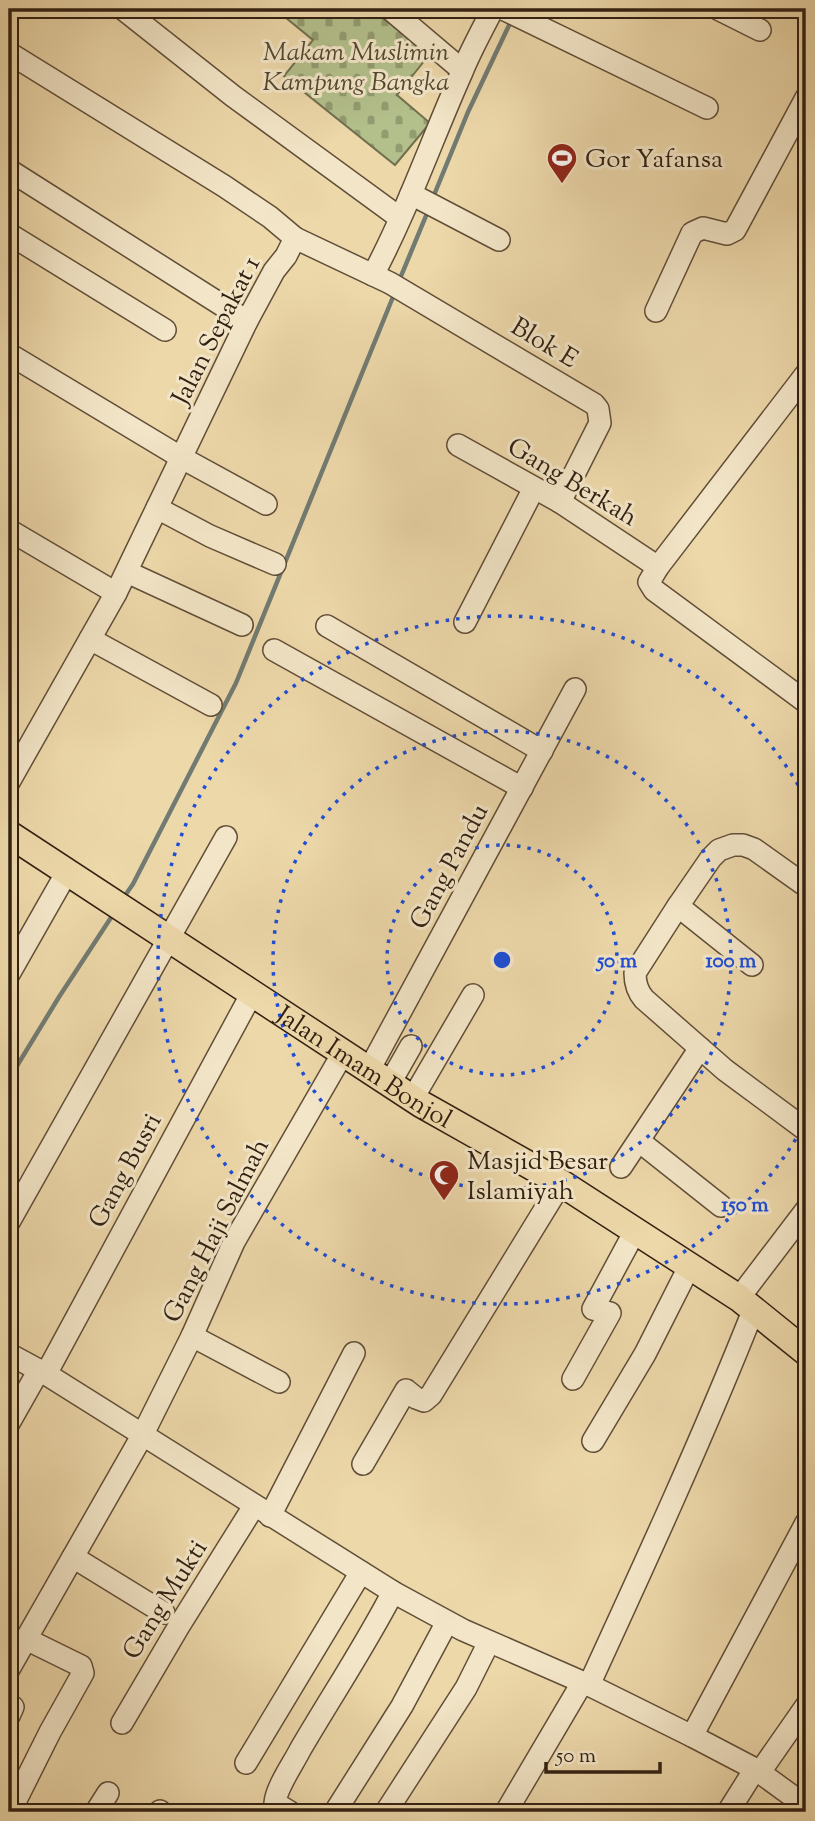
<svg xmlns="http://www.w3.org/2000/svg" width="815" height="1821" font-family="'Sorts Mill Goudy',serif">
<defs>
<pattern id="cemetery-stones" width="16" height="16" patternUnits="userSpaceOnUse" patternTransform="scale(1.75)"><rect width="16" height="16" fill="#b3c08c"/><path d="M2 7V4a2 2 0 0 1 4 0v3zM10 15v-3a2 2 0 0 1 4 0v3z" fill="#929c71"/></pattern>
</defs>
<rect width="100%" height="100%" fill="#edd8aa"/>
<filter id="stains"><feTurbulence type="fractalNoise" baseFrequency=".00286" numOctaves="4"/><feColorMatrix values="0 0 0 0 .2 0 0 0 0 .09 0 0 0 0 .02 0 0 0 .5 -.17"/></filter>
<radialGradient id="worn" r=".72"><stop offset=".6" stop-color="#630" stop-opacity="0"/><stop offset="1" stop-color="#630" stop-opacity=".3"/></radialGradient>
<!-- cemetery -->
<path fill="url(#cemetery-stones)" stroke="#72704f" stroke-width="2" d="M275 9H372L429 55 397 95 430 123 395 165 284 76 313 40Z"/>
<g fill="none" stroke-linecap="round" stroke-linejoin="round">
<!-- stream -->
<g stroke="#727b72" stroke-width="4.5">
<path d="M432 200 468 112 512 19"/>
<path d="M399 281 428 211"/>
<path d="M124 897 133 884 236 683 395 292"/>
<path d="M9 1079 59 997 114 913"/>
</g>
<!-- minor casing -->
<g stroke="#614e38" stroke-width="24">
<g id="minor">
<path d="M123 9 233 96 400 218"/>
<path d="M390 9 462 70"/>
<path d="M503 9 707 108"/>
<path d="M718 9 760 30"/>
<path d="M9 53 224 186 270 217 295 238"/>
<path d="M9 170 247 321"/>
<path d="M411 194 499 240"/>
<path d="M9 234 165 330"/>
<path d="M373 275C408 209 432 139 462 72 471 50 482 30 493 9"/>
<path d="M656 311 692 233 703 228 727 234 735 230 806 98"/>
<path d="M9 354 182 458 266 504"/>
<path d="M806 374 658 567 649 582 654 590 806 702"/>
<path d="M458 445 560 502 658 567"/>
<path d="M157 508 210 536 275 564"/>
<path d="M9 530 116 593"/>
<path d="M127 572 242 625"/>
<path d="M465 622 534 488"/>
<path d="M327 626 542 751"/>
<path d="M90 639 211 705"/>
<path d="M274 650 522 788"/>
<path d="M9 782 116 593 247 321 274 271 286 256 295 238 390 283 594 404 598 409 600 423 560 502"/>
<path d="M806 886 754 849 743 845H733L719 850 711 858 678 906 635 973C635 983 637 991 644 999L725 1070 806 1130"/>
<path d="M678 906 752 965"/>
<path d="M9 974 67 872"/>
<path d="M369 1070 575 689"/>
<path d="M390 1083 411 1046"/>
<path d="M413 1098 473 995"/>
<path d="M639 1141 721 1206"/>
<path d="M621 1167 700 1048"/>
<path d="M9 1222 226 837"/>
<path d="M739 1298 806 1210"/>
<path d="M192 1336 279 1382"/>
<path d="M9 1354 46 1374 393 1592 463 1630 589 1685 692 1736 755 1769 806 1806"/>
<path d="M46 1374 252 993"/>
<path d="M573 1379 610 1313 593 1309 635 1231"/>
<path d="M9 1423 39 1370"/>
<path d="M593 1441 645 1354 689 1267"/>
<path d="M363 1464 406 1390 416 1398 424 1401 431 1395 561 1183"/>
<path d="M270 1516 354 1353"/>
<path d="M73 1557 164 1613"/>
<path d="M9 1669 142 1436 192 1336 234 1242 343 1053"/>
<path d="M589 1685C646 1561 703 1437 753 1311"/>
<path d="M9 1704 13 1707 9 1716"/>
<path d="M122 1723 179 1626 254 1506"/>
<path d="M692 1736 806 1523"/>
<path d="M246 1763 361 1572"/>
<path d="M760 1772 806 1706"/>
<path d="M10 1812 50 1732 83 1673 81 1666 26 1639"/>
<path d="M96 1812 108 1793"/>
<path d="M159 1812 160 1811"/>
<path d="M290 1812 275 1803C276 1788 293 1764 300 1750 331 1697 365 1646 393 1592"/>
<path d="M335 1812 402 1706 447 1622"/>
<path d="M386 1812 466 1688 489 1642"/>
<path d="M506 1812 582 1683"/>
<path d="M728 1812 755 1769"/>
</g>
</g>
<!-- major casing -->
<g stroke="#322012" stroke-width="29">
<g id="major">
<path id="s1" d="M9 834 421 1104 561 1183 739 1298 806 1352"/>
</g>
</g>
<!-- minor -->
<use href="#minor" stroke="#f3e6c8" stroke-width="21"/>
<!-- major -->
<use href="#major" stroke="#edd8aa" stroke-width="26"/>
</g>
<!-- distance rings -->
<g fill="none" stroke="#1d4ed8" stroke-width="3.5" stroke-dasharray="3.5 7">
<circle cx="502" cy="960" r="115"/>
<circle cx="502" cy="960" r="229"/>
<path d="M806 1121A344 344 0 1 1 806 799"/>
</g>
<!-- icons -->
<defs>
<g id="stadium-pin" transform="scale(1.575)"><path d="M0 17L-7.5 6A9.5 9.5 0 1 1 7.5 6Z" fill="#8f2418" stroke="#f3e6c8"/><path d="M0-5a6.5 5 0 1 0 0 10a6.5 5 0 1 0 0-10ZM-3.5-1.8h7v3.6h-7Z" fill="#fff"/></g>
<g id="mosque-pin" transform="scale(1.575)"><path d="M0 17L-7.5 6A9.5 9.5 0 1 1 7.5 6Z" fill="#8f2418" stroke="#f3e6c8"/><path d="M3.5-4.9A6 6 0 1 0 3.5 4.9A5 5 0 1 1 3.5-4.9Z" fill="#fff"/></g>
</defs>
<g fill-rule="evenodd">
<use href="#stadium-pin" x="562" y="158"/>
<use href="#mosque-pin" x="444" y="1175"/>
</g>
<g text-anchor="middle" stroke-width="6" stroke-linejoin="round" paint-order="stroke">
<!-- park labels -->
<g font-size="26" font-style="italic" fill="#524830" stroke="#f3e6c8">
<text x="356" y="60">Makam Muslimin<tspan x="356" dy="30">Kampung Bangka</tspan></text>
</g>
<!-- poi labels -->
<g font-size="26" fill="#322012" stroke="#f3e6c8" text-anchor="start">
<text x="585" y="167">Gor Yafansa</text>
<text x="467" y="1169">Masjid Besar<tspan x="467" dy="30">Islamiyah</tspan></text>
</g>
<!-- street labels -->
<g font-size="26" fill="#322012" stroke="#f3e6c8">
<text transform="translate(215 330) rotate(-63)" y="9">Jalan Sepakat 1</text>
<text transform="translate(545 342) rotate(31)" y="9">Blok E</text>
<text transform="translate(573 481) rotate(31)" y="9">Gang Berkah</text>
<text transform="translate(448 866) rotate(-62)" y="9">Gang Pandu</text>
<text dy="9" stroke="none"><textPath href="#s1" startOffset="425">Jalan Imam Bonjol</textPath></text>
<text transform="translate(124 1170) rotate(-62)" y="9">Gang Busri</text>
<text transform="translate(215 1230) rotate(-63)" y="9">Gang Haji Salmah</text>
<text transform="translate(164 1599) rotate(-58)" y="9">Gang Mukti</text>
</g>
</g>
<circle cx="502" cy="960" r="10" fill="#1d4ed8" stroke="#f3e6c8" stroke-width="3.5"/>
<g font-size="21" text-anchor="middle" font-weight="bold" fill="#1d4ed8" stroke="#f3e6c8" stroke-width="6" stroke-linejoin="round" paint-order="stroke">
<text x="617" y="967">50 m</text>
<text x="731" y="967">100 m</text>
<text x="745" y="1211">150 m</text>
</g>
<!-- margin -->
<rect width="815" height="1821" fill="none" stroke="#edd8aa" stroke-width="35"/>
<rect x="10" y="10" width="794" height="1800" fill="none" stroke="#322012" stroke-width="3.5"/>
<rect x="18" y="18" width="780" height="1786" fill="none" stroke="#322012" stroke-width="2"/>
<!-- scale -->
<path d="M546 1762v10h114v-10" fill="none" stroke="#322012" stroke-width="3.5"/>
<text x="556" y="1762" font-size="21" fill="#322012" stroke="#f3e6c8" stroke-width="5" paint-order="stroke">50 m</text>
<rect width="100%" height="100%" filter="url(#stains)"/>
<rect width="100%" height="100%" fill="url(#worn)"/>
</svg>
